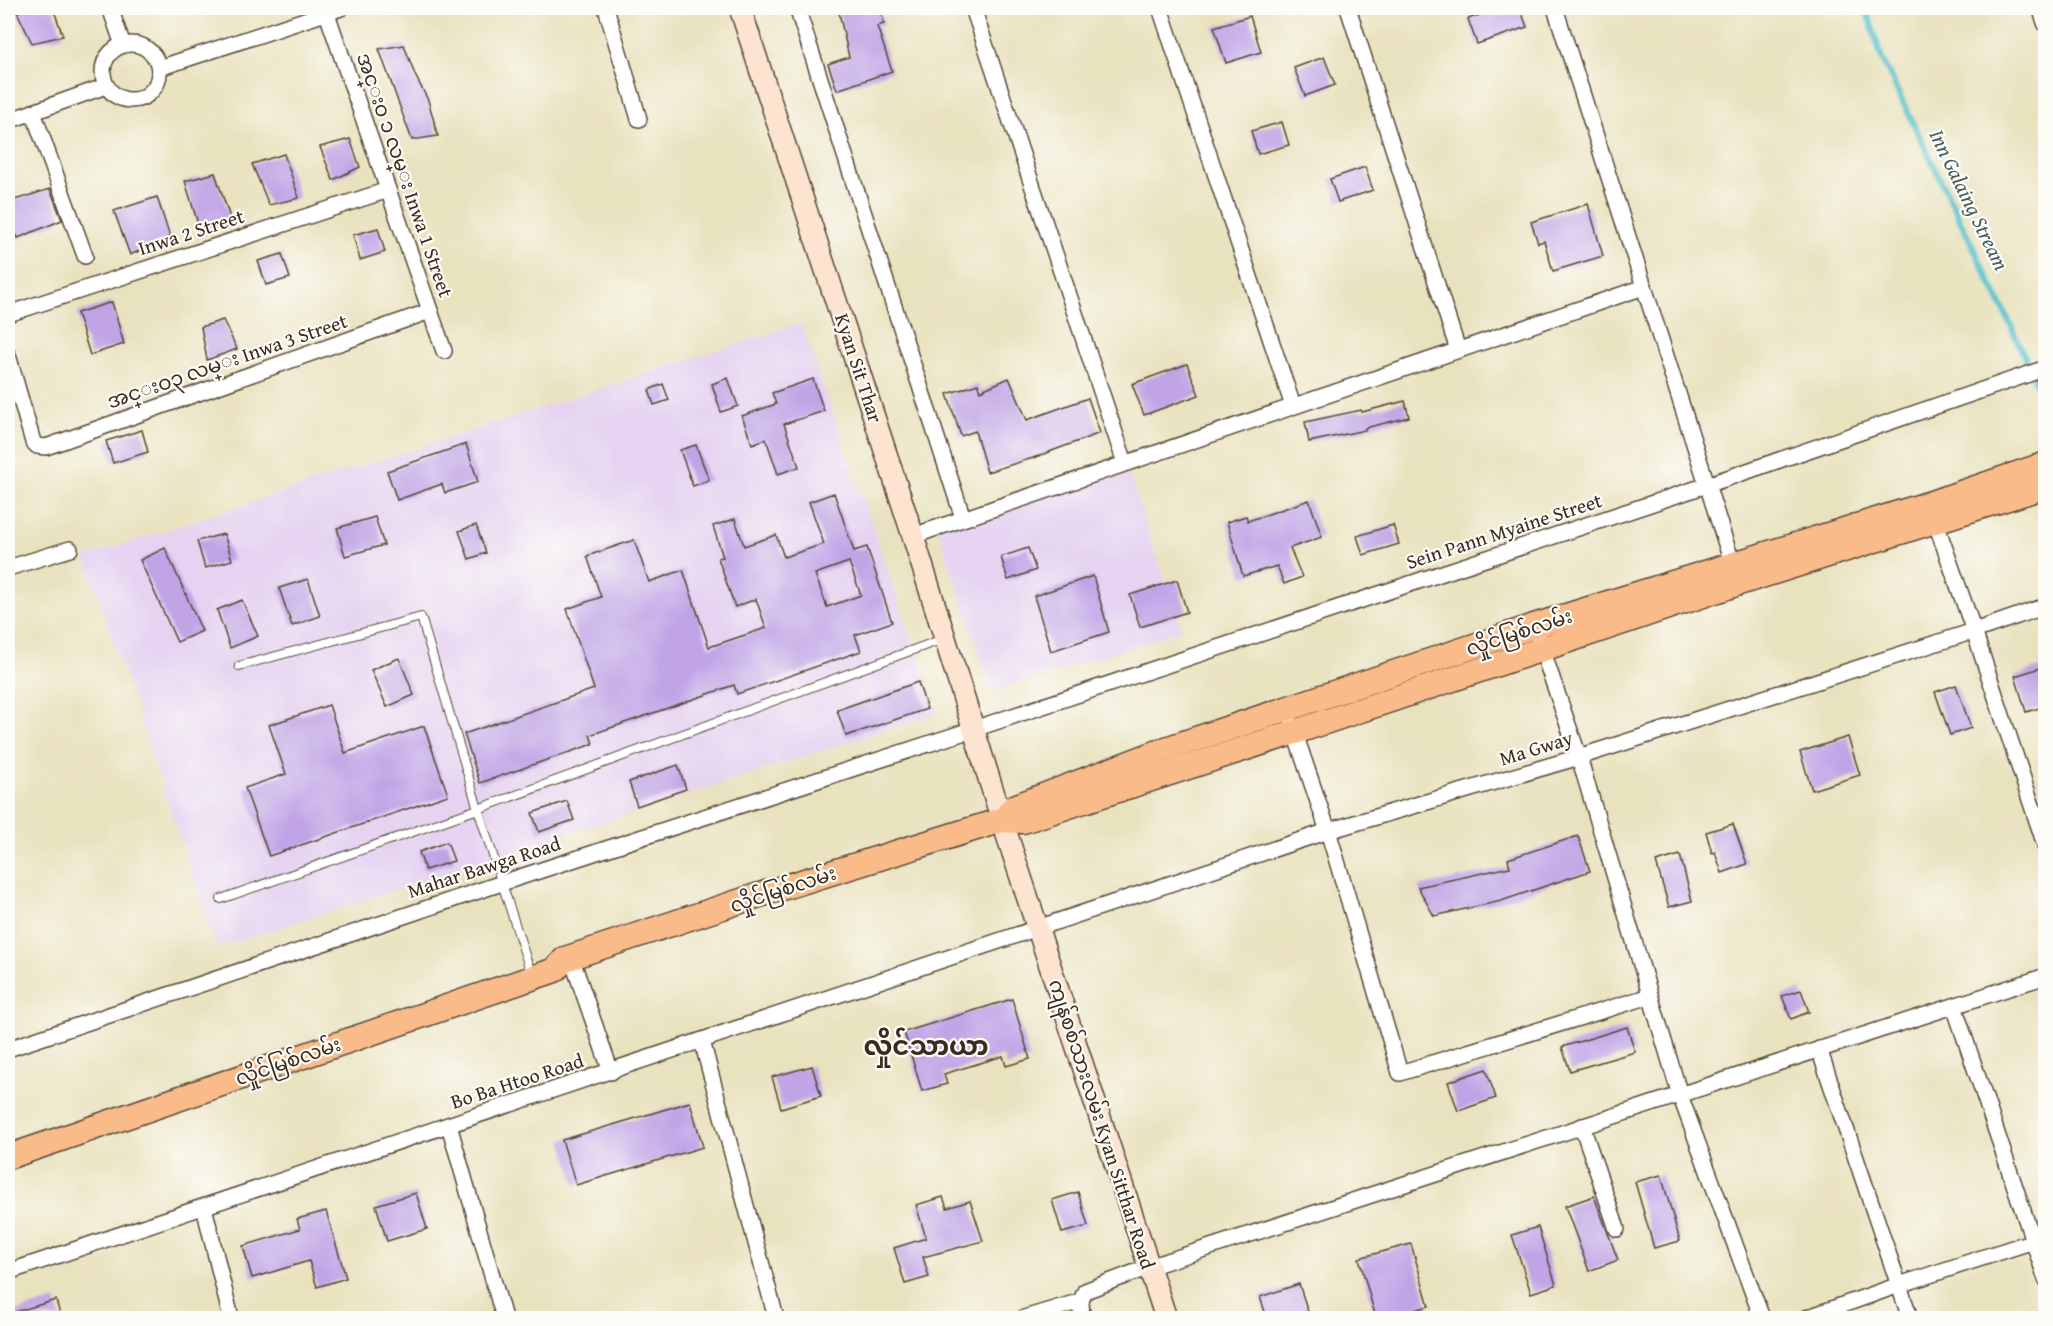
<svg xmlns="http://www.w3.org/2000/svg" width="2053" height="1326" font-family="'Gentium Book Plus','Noto Sans Myanmar',serif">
<rect width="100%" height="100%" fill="#fdfcf7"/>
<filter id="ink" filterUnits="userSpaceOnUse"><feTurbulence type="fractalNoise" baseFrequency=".0167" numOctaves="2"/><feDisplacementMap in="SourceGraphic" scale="12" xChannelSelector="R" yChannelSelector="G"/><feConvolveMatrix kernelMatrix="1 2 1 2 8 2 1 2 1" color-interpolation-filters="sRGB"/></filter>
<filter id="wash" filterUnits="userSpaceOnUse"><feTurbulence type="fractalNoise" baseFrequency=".008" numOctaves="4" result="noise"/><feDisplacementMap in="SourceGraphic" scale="24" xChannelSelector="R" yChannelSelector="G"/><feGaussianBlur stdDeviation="1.35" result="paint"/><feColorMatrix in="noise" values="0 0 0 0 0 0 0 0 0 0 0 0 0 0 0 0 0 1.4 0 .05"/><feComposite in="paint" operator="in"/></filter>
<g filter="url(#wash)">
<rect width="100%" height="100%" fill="#e9e2bf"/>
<!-- built -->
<g fill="#e5d3f1">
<path d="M801 323 938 713 217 948 85 557Z"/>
<path d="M1125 463 1182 630 993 692 937 527Z"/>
</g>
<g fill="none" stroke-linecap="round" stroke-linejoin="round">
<!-- stream -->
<path stroke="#53c0cb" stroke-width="6" d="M1866 8 1882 59 2008 319 2046 406"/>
</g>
<g id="blocks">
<!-- building -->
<g fill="#c0a4e6" fill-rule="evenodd">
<path d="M30 8H53L63 36 32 43 17 12Z"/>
<path d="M838 8H880L884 24 877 26 892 71 837 90 828 64 849 57Z"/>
<path d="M1500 8H1520L1527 27 1477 44 1468 19Z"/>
<path d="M1250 16 1261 52 1226 63 1214 27Z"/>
<path d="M404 45 415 75 428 100 438 136 412 140 379 49Z"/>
<path d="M1324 57 1335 85 1305 96 1294 68Z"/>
<path d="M1282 122 1289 145 1258 154 1251 131Z"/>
<path d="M350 139 360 167 333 180 320 147Z"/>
<path d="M284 154 299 198 269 205 252 164Z"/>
<path d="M1365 167 1373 190 1338 202 1330 179Z"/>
<path d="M215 173 232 224 201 234 185 181Z"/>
<path d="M50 189 62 220 18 238 8 217V202Z"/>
<path d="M157 197 170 237 130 255 114 211Z"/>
<path d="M1588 204 1603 256 1553 271 1544 241 1538 243 1531 222Z"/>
<path d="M378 228 385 252 360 260 353 235Z"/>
<path d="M282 254 290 278 266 285 258 261Z"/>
<path d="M112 302 124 344 90 355 77 313Z"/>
<path d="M223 320 237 349 207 360 201 327Z"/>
<path d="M1187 364 1199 395 1144 415 1132 384Z"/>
<path d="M728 378 738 406 721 412 712 384Z"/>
<path d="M1009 378 1027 420 1088 398 1100 433 1033 458 987 472 975 431 961 436 947 394 978 384 980 391Z"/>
<path d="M813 379 824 411 784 424 799 467 778 474 766 439 752 444 742 416 776 404 772 393Z"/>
<path d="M663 384 669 400 654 405 649 390Z"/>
<path d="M1405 401 1409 417 1365 428V430L1309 442 1305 422 1361 410 1362 412Z"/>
<path d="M142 430 148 452 113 463 106 441Z"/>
<path d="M466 444 478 482 445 493 442 484 397 500 387 471Z"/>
<path d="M696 445 709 480 693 486 680 450Z"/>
<path d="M834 493 854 551 867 547 892 622 855 635 861 651 737 694 734 685 590 735 593 744 480 783 464 734 594 689 567 609 601 597 587 556 634 540 649 582 683 570 709 647 766 628 756 599 735 607 718 558 723 557 713 526 735 519 744 546 776 535 784 557 824 544 809 502ZM849 562 861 595 827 607 815 574Z"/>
<path d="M1309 500 1322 537 1290 548 1302 577 1284 584 1277 566 1243 576 1227 522 1246 516 1248 521Z"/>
<path d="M375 517 384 545 345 556 337 528Z"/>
<path d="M476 525 486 553 469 559 459 531Z"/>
<path d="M1393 525 1399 544 1363 555 1357 536Z"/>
<path d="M224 534 232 560 205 568 197 541Z"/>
<path d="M165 548 202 631 177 642 140 560Z"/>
<path d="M1028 548 1036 570 1008 580 1001 557Z"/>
<path d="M1093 576 1109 632 1051 651 1034 596Z"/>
<path d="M308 579 320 616 292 626 279 588Z"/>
<path d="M1177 580 1187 612 1140 627 1130 595Z"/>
<path d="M242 600 258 636 230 648 217 610Z"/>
<path d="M399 658 414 695 387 707 371 670Z"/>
<path d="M2046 666V706L2026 712 2015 676Z"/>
<path d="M918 682 927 709 846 736 837 710Z"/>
<path d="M1956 685 1971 728 1950 735 1935 692Z"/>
<path d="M329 705 345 753 424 726 448 795 269 856 245 788 286 774 269 725Z"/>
<path d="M1848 737 1860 775 1812 790 1800 752Z"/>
<path d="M678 765 686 789 637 806 629 782Z"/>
<path d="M567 801 574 820 539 832 532 813Z"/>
<path d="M1733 824 1747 864 1722 873 1715 852 1712 853 1706 832Z"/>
<path d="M1578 836 1590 871 1501 901 1434 916 1418 887 1510 867 1508 859Z"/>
<path d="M447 842 454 861 425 870 419 852Z"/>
<path d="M1680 855 1692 901 1669 907 1656 862Z"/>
<path d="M1801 990 1809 1012 1791 1019 1782 996Z"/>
<path d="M1012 999 1030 1059 1006 1066 1003 1056 944 1074 947 1084 922 1091 904 1032Z"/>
<path d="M1627 1027 1635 1052 1570 1071 1562 1047Z"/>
<path d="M812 1066 821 1096 781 1108 772 1077Z"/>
<path d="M1486 1069 1496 1098 1458 1111 1448 1082Z"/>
<path d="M690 1102 703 1147 576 1185 562 1140Z"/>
<path d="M1661 1175 1680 1241 1654 1248 1635 1182Z"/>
<path d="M1078 1192 1088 1226 1062 1233 1052 1200Z"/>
<path d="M416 1193 427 1229 387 1241 376 1205Z"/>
<path d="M1594 1196 1618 1260 1589 1271 1565 1206Z"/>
<path d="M943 1197 947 1208 970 1201 983 1241 923 1257 929 1277 905 1284 894 1248 926 1238 916 1205Z"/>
<path d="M326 1211 346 1278 317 1287 309 1261 252 1278 243 1246 300 1229 297 1219Z"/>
<path d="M1538 1227 1556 1285 1531 1293 1512 1235Z"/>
<path d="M1411 1244 1429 1306 1386 1318H1376L1359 1258Z"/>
<path d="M1299 1284 1310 1318H1267L1260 1297Z"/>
<path d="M56 1300 61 1318H8V1314Z"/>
</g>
</g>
</g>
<g filter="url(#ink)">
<use href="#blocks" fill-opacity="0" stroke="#554636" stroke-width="1.5"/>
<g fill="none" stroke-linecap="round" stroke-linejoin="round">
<!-- lane casing -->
<g stroke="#554636" stroke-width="10">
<g id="lane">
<path d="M239 666 421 617 478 809 943 639"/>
<path d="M221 899 478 809 528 964 533 976"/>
</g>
</g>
<!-- street casing -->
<g stroke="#554636" stroke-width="18">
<g id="street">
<path d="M110 8 123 45"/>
<path d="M325 8 444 351"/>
<path d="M606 8 639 119"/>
<path d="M797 8 963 518"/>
<path d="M973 8 1125 463"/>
<path d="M1160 8 1293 406"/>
<path d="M1348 8 1458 350"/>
<path d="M1555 8 1735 572"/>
<path d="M2040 8 2046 25"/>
<circle cx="131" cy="72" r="28"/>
<path d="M159 68 341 8"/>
<path d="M33 112 85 256"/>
<path d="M8 121 106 86"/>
<path d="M8 314 388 190"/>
<path d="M8 355 33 442 37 446 46 447 430 311"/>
<path d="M1933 515 1974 631 2046 848"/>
<path d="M913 536 1644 287"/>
<path d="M8 568 70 549"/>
<path d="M1534 626 1579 757 1680 1095 1762 1318"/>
<path d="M1292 725 1328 831 1400 1073 1650 996"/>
<path d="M571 957 611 1072"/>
<path d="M1954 1006 2046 1279"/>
<path d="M702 1041 776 1318"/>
<path d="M8 1049 502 883 974 729 1707 485 2046 368"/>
<path d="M1819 1049 1910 1318"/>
<path d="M449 1125 504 1318"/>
<path d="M1582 1126 1617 1229"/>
<path d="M204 1207 231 1318"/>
<path d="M8 1272 1328 831 1579 757 1974 631 2046 606"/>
<path d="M1024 1318 1081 1301"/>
<path d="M1082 1318 1081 1301 1085 1291 1149 1267 2046 976"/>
<path d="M1806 1318 1899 1285 2046 1237"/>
</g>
</g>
<!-- secondary casing -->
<g stroke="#554636" stroke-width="24">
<path id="secondary" d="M740 8 913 536 1002 820 1166 1318"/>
</g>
<!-- primary casing -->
<g stroke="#554636" stroke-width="27">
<g id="primary">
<path d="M1010 811 1014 807 1166 749 1286 709 1534 626 1928 504 2046 464"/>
<path d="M8 1157 555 970 565 959 753 897 1002 820 1023 821 1295 732 1739 583 2046 486"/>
</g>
</g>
<!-- lane -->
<use href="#lane" stroke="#fff" stroke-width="8"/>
<!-- street -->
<use href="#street" stroke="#fff" stroke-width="15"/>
<!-- secondary -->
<use href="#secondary" stroke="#fde4d1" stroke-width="21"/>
<!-- primary -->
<use href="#primary" stroke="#fabb8b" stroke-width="24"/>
</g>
</g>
<g text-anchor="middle" stroke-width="4.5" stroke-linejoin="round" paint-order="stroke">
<!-- street labels -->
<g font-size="20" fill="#3b2a1e" stroke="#fdfcf7">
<text transform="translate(405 175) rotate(71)" y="7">အင္းဝ ၁ လမ္း Inwa 1 Street</text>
<text transform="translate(191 232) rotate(-18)" y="7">Inwa 2 Street</text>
<text transform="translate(227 361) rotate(-19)" y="7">အင္းဝ၃ လမ္း Inwa 3 Street</text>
<text transform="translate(859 368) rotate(72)" y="7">Kyan Sit Thar</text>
<text transform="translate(1504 531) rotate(-18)" y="7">Sein Pann Myaine Street</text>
<text transform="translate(1519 632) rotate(-18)" y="7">လှိုင်မြစ်လမ်း</text>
<text transform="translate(1536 748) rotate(-17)" y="7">Ma Gway</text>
<text transform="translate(484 867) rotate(-18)" y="7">Mahar Bawga Road</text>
<text transform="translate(783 889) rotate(-18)" y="7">လှိုင်မြစ်လမ်း</text>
<text transform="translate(288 1061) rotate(-19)" y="7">လှိုင်မြစ်လမ်း</text>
<text transform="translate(517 1081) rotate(-18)" y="7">Bo Ba Htoo Road</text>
<text transform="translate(1102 1124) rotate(72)" y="7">ကျန်စစ်သားလမ်း Kyan Sitthar Road</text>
</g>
<!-- water labels -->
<g font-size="21" font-style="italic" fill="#435e5b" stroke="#fdfcf7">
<text transform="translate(1969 200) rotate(64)" y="7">Inn Galaing Stream</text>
</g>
<!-- district labels -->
<g font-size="26" font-weight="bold" fill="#3b2a1e" stroke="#fdfcf7">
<text x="926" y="1055">လှိုင်သာယာ</text>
</g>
</g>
<!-- margin -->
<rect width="2053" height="1326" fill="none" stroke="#fdfcf7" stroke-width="30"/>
</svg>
